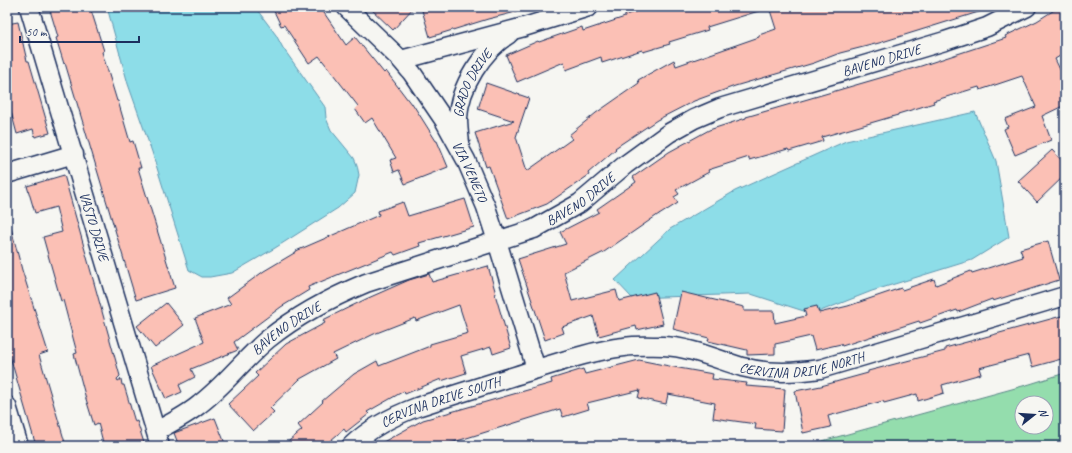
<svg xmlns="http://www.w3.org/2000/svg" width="1072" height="453" font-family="Caveat,sans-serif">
<rect width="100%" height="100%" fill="#f6f6f2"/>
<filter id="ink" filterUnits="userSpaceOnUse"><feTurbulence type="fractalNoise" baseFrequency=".025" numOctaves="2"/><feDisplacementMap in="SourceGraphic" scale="8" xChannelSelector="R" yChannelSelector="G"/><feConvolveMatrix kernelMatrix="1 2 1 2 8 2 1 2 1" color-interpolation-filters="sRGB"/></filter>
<g filter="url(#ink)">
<!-- green -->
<path fill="#94ddad" stroke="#588686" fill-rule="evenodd" d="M1065 373V446H798L815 443 1030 384ZM1022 403H1046V427H1022Z"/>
<!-- water -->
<g fill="#8ddde8" stroke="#5f97b1">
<path d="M107 7H255L276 35 283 48 325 107 326 118 331 130 354 158 357 165 359 175 355 193 338 208 275 248 232 273 210 277H202L189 270 152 152 128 84Z"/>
<path d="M975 112 996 161 1009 237 972 260 872 291 813 314 751 294 632 298 615 280 670 229 735 191 846 141Z"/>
</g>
<!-- building -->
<g fill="#fbc0b5" stroke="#1b2f5e">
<path d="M49 7H90L104 51 102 52 117 101H118L130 142 133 141 141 168H138L175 288 136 300 65 63 64 64 56 38 58 37Z"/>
<path d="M272 7H320L346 45 355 37 384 73 386 71 411 104 412 103 436 141H437L448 167 405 184 399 170 394 172 390 160 396 158 372 118 365 123 355 109 358 106 319 56 309 63 284 25 281 26Z"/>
<path d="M369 7H414L393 30Z"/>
<path d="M421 7H515L516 12 488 19 430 37Z"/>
<path d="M651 7H761L762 10 707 27 708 30 669 42 670 44 643 52 642 50 602 63 601 57 566 70 564 62 517 82 506 55 538 41 539 42 582 27 583 31 625 17V15Z"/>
<path d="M769 7H984L985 10 879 43 840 53 814 63 735 86 694 101 657 120 615 148 616 149 588 173 589 175 547 204 508 219 489 166 486 167 475 133 514 121 478 109 486 83 529 98 516 137 527 171 572 139 569 135 596 113 639 83 638 80 674 60 676 66 759 37V35L776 29Z"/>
<path d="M1059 7H1061L1065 13V53L1055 59 1065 80V105L1042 116 1051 140 1015 155 1004 129 1008 127 1005 119 1036 107 1022 76 980 90 979 87 933 101 934 103 898 114V115L822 137 823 141 789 151 788 149 749 160V157L708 170 709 172 676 190 679 194 674 197 678 203 659 215V214L604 252 564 272 572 301 616 290 619 301 655 292 663 324 637 330 636 326 599 336 593 316 562 327 564 333 545 340 518 259 566 244 560 232 599 212 597 209 636 182 633 177 669 152 709 130 746 118V117L921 66 1006 38 1005 36 1037 21Z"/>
<path d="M18 22 27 61H29L50 133 35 137 33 129 17 134 7 97V24Z"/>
<path d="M1052 150 1065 164V175L1037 202 1018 181Z"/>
<path d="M64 175 120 376 117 379 118 381 121 379 122 385H124L135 422 137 421 145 446H104L98 423 94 425 86 399 74 354 77 353 63 300 61 301 43 237 62 232 56 207 35 213 27 186Z"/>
<path d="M465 199 474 227 419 243 420 246 395 255 393 252 308 287 309 290 281 307 234 342 238 350 191 369 195 377 179 385 182 392 166 399 151 366 204 342 195 318 231 304 227 298 264 271 296 252V251L379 215 378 211 403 202 408 216Z"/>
<path d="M7 228H11L22 270 48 352 39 355 66 446H36L7 346Z"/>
<path d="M1048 241 1059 280 993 301 992 299 958 312 957 310 920 323 919 321 842 346 841 344 815 350 811 336 780 343 775 344V354L747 355V350L708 341 709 338 673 329 681 292 744 307V311H774L775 323 806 316 804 309 817 306 819 313 848 306 901 288 902 290 934 279 936 285 971 271 972 273 1023 257 1020 249Z"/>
<path d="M488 266 496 294H495L511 348 493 354 491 347 461 356 466 373 441 381V379L405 394 404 391 367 412 369 414 346 432 344 429 324 446H283L302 430 298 425 323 402 322 401 354 374 377 361 379 366 430 346V344L468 333 459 305 416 321 415 318 374 334 333 354 336 359 300 379 270 408 274 412 253 431 228 404 258 376 255 373 286 344 325 323 323 320 366 299 409 280 429 274 432 282Z"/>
<path d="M166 303 184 325 155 348 137 326Z"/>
<path d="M1065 315V358L1032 367 1029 355 979 368 981 374 942 385 944 393 918 401 917 394 884 403 883 401 828 416 831 427 803 433 795 391 821 386 868 373V371L945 351V348Z"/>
<path d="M639 360 679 368 713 374 712 379 747 383 746 386 785 389 782 431 755 429 756 424 713 418 715 403 668 394 666 404 638 398 640 390 587 403 589 409 563 417 560 409 441 446H376L423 420 552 383 551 379 583 369 585 374Z"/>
<path d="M215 418 226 446H179L174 433Z"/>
</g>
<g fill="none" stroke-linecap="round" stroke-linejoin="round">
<!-- minor casing -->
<g stroke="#1b2f5e" stroke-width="21">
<g id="minor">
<path id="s1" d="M29 7 160 446"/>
<path id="s2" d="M346 7 401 60 412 73 444 120 466 160 486 207 497 241 536 369"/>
<path d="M401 60 524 27 589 7"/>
<path id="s3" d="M460 143C459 135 458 126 458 118 459 87 483 50 509 34"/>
<path d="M7 174 74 154"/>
<path d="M7 406 19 446"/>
<path id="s4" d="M156 431C171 423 187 415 200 404 225 385 244 359 268 339 298 315 330 298 366 283L534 229 580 203 625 165 669 133 694 119 720 108 945 41 987 27 1027 7"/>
<path id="s5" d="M351 446C370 428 393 416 417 407 453 395 489 384 524 373 557 363 590 351 624 347 637 345 650 346 663 346 690 347 716 359 742 367 768 374 793 373 820 369L1065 296"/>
</g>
</g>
<!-- minor -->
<use href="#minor" stroke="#f6f6f2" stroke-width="18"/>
</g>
</g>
<g text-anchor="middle" stroke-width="3.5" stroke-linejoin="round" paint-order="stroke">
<!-- street labels -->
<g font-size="14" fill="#1b2f5e" stroke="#f6f6f2">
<text dy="5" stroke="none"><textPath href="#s4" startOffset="827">BAVENO DRIVE</textPath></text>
<text dy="5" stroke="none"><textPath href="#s3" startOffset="63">GRADO DRIVE</textPath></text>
<text dy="5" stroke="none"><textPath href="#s2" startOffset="208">VIA VENETO</textPath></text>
<text dy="5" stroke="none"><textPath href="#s4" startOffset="491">BAVENO DRIVE</textPath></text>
<text dy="5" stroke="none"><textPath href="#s1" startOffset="229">VASTO DRIVE</textPath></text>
<text dy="5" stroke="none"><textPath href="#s4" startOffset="167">BAVENO DRIVE</textPath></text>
<text dy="5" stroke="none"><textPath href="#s5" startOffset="475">CERVINA DRIVE NORTH</textPath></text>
<text dy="5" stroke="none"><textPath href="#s5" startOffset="101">CERVINA DRIVE SOUTH</textPath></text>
</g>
</g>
<!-- margin -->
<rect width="1072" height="453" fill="none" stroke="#f6f6f2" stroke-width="24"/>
<rect x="12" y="12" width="1048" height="429" fill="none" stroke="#1b2f5e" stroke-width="1.5" filter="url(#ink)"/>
<!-- north arrow -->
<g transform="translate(1034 415) rotate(73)"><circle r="19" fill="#f6f6f2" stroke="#9ea6b7"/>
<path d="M0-3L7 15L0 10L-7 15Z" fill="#1b2f5e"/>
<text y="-6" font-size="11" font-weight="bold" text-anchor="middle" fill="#1b2f5e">N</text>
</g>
<!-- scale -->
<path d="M20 36v6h119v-6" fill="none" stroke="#1b2f5e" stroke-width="2"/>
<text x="26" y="36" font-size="12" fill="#1b2f5e" stroke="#f6f6f2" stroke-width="3" paint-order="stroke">50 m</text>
</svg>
